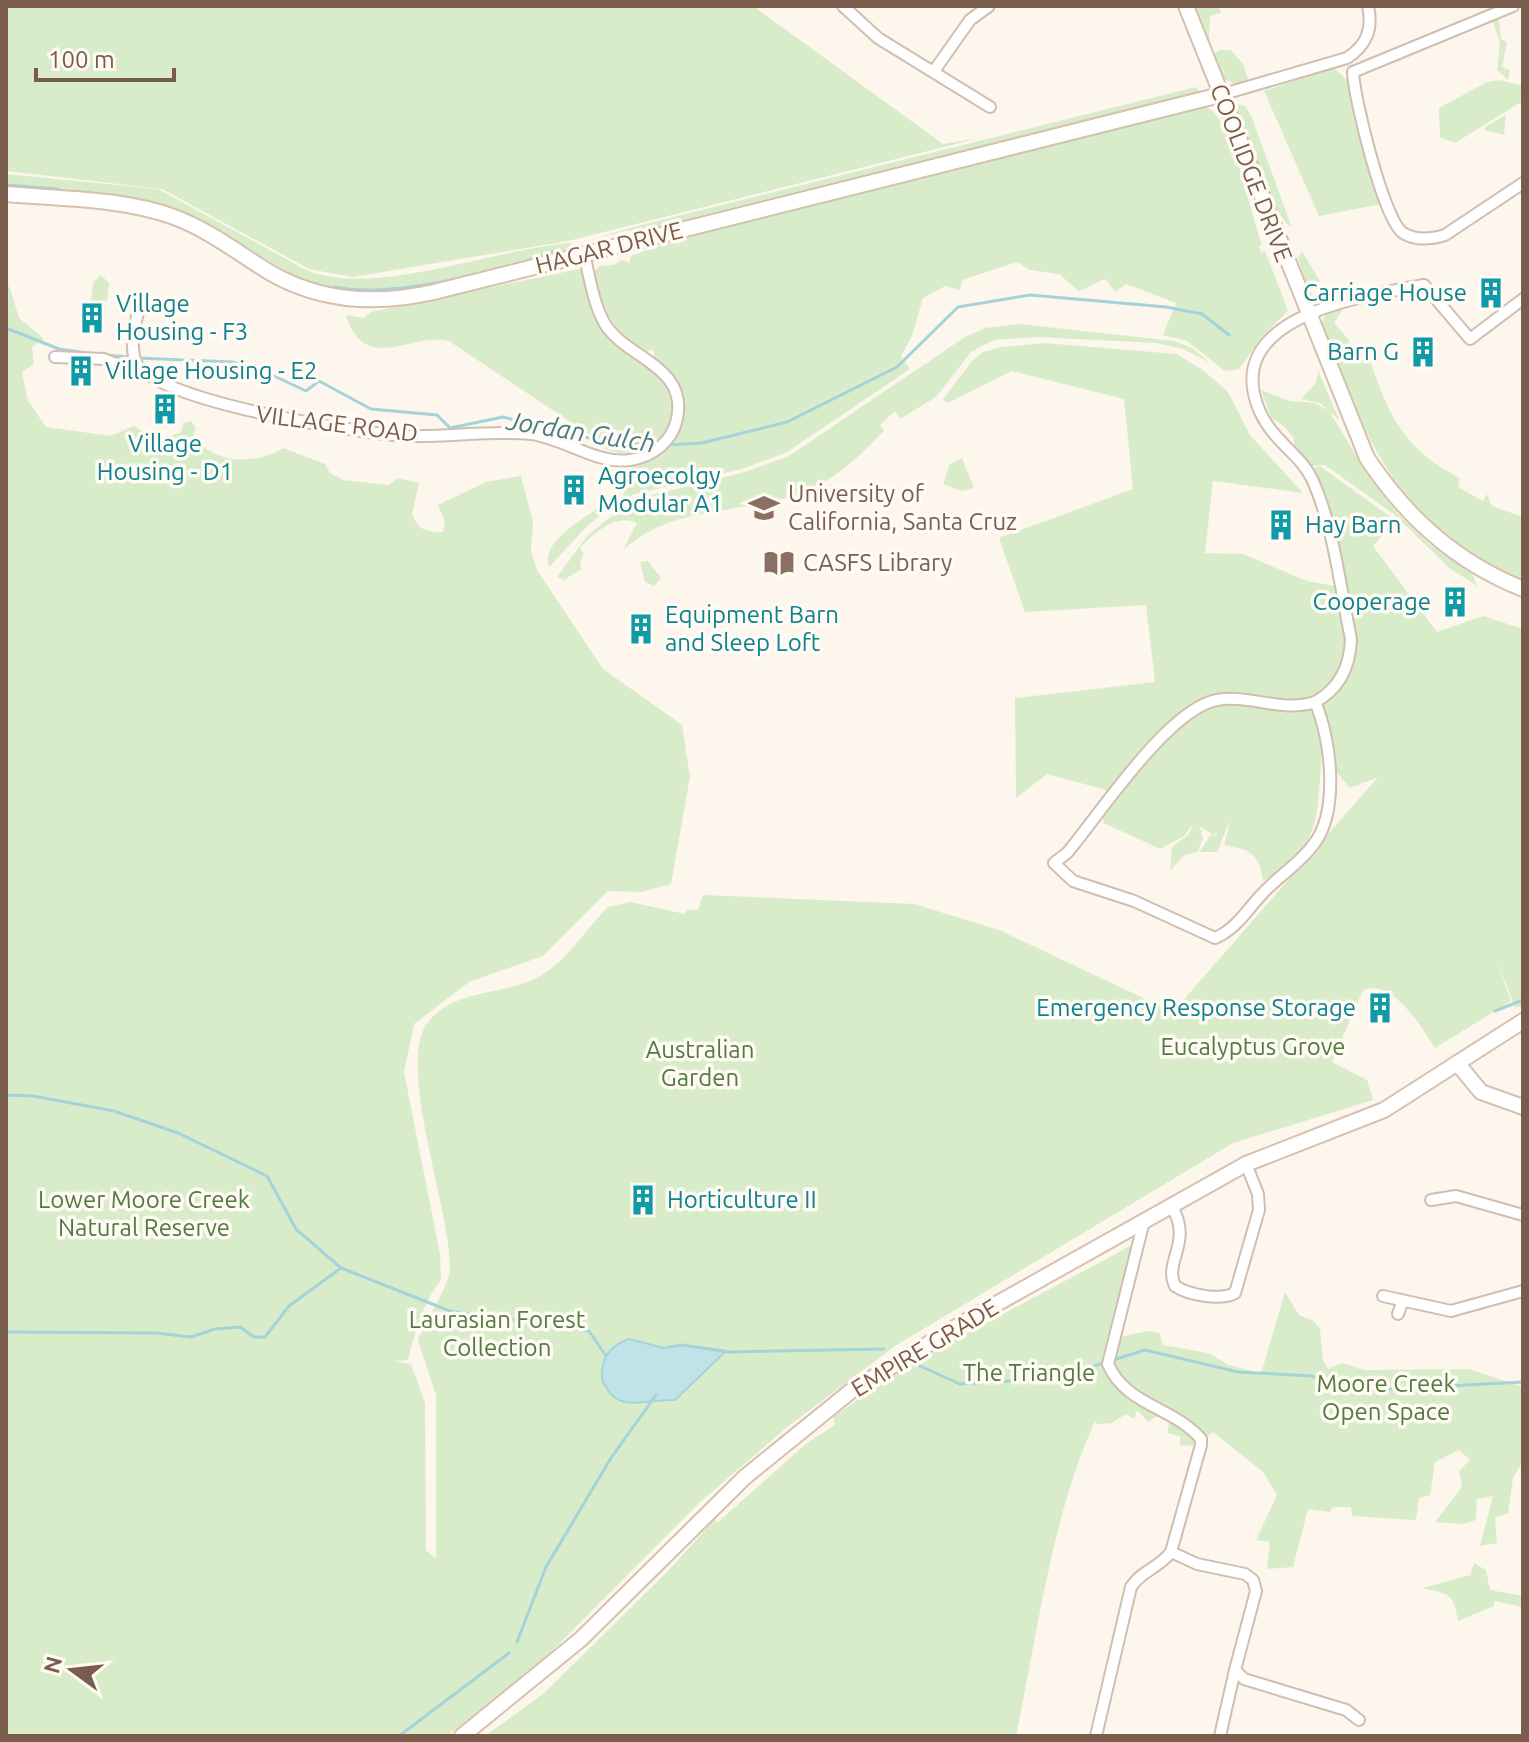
<svg xmlns="http://www.w3.org/2000/svg" width="1529" height="1742" font-family="Ubuntu,sans-serif">
<rect width="100%" height="100%" fill="#fdf6ec"/>
<!-- green -->
<g fill="#d8ecc9">
<path d="M6 6H753L943 144 980 138 568 241 352 277 309 269 162 189 6 171Z"/>
<path d="M1195 6H1218L1221 13 1210 16 1209 41Z"/>
<path d="M1492 20H1499L1501 39 1507 42 1502 67 1510 70 1508 80 1497 70 1500 42Z"/>
<path d="M1220 50H1231L1243 64 1249 82 1238 85 1224 79 1213 54Z"/>
<path d="M1333 67 1349 82 1351 100 1381 204 1319 216 1264 91Z"/>
<path d="M1500 80 1523 86V101L1455 143 1440 137 1439 108 1487 82Z"/>
<path d="M1196 87 1199 92 1194 94 675 225 676 221 671 226 625 231 585 241 641 225Z"/>
<path d="M1235 104 1245 106 1252 118 1292 228C1271 214 1242 134 1235 104Z"/>
<path d="M1207 107C1233 119 1251 217 1262 244L1259 246 1261 252 1265 251 1288 311 1264 334 1239 369 1225 371 1187 341 1163 335 1176 303 1126 284 1115 292 1105 279 1079 291 1059 274 1030 270 1017 262 962 280 960 290 945 286 923 298 912 336 901 356 910 369 787 452 745 468 635 494 612 507 588 525 549 567C540 536 596 515 613 495L622 497 630 481 623 476 626 470C639 463 654 459 665 449 695 421 683 378 653 357L655 352 650 349 646 353C613 333 603 309 594 272L599 266 614 265 622 260 629 263 631 256 673 240 680 245 678 239 688 236Z"/>
<path d="M1506 115 1504 135 1485 130V127Z"/>
<path d="M6 174 158 189 308 271C380 297 496 248 572 243L569 248 556 254C497 269 433 294 372 293 288 293 246 235 174 209 122 191 61 192 6 187Z"/>
<path d="M1302 251 1321 283 1308 290 1298 258Z"/>
<path d="M579 269C591 284 590 317 606 335 625 358 663 367 670 399 681 446 615 473 590 435L449 341C410 332 368 374 347 319V315L363 318 371 312Z"/>
<path d="M101 275 109 283 107 301H91L93 282Z"/>
<path d="M6 284 10 288 19 318 44 339 32 347 34 364 22 372 28 401 46 427 111 436 134 426C153 437 160 441 181 432L184 423 191 421 196 428 193 437C199 441 203 447 208 450 231 465 262 461 283 448L325 464 330 473 343 480 389 485 398 478 419 483 412 515C420 531 426 532 443 532L445 522 438 505 486 482 521 476 533 522 531 551 537 570 603 669 682 725 690 777 671 884 641 892 608 891 543 956 469 982 414 1024 404 1072 440 1254 441 1280C423 1302 415 1333 408 1360L394 1361 411 1364 425 1403 426 1550 436 1559V1395L418 1340C425 1320 449 1287 450 1269 452 1214 395 1063 428 1022 453 990 500 995 534 979 564 966 585 930 608 907L630 902 685 914 687 910H698L703 895 914 904 999 930 1173 1012 1378 777 1350 788 1322 755C1316 814 1324 847 1263 881 1260 856 1252 849 1224 845L1231 818 1217 852H1199L1211 835 1215 836 1218 832 1213 835 1200 826 1203 839 1197 852 1184 855 1170 871 1172 847 1188 835 1194 823 1184 836 1160 849 1104 823 1103 818 1121 794 1047 774 1016 798 1015 698 1155 682 1146 605 1025 612 999 538 1133 489 1124 399 1012 371 947 403 943 399 972 361 983 352 1002 347 1044 343 1176 354 1203 370 1228 392 1250 435 1303 493 1213 481 1205 553 1243 554 1307 581 1347 588 1327 498 1313 468 1320 466 1396 521 1373 546 1437 632 1483 616 1523 629V1007H1515L1495 956 1511 1001 1435 1048C1422 1028 1393 978 1363 990L1332 1062 1367 1080 1373 1100 1233 1143 895 1346 786 1428 699 1503 537 1666 447 1736H6Z"/>
<path d="M1344 307 1334 323 1349 340 1356 362 1366 349C1387 410 1399 447 1460 478L1458 487 1483 501 1487 494 1492 506 1523 517V581C1394 520 1370 448 1321 323L1327 313Z"/>
<path d="M1020 324 1174 341 1192 348 1210 363 1183 349 1156 343 1036 337 994 340 971 352 936 397 900 419 895 411 880 425 884 431C866 449 846 470 824 482 761 519 679 498 623 550L637 523C616 513 594 533 580 548L584 554 580 561 581 569 564 580 557 577 588 535 618 511 648 496 745 472 789 456 965 337 985 328Z"/>
<path d="M1318 371 1339 419V420L1320 403 1301 399 1316 383Z"/>
<path d="M1261 390 1290 401 1315 403 1329 411 1370 478 1398 514 1429 544 1473 575 1477 586 1448 567 1395 515 1325 465 1312 466 1294 448V439L1286 428 1271 417Z"/>
<path d="M962 458 974 488 962 491 943 484 950 464Z"/>
<path d="M648 561 661 578 654 586 645 582 640 562Z"/>
<path d="M1136 1243 1102 1358 1114 1359 1120 1337 1148 1331 1160 1333 1162 1345 1208 1353 1227 1364 1261 1374 1285 1292 1299 1315 1314 1321 1320 1329 1323 1360 1328 1369 1342 1363 1365 1370 1469 1369 1523 1387V1461L1513 1478 1508 1513 1495 1518 1497 1543 1480 1546 1493 1496 1477 1499 1476 1520 1463 1524 1435 1522 1462 1487 1459 1471 1470 1460 1459 1450 1435 1462 1430 1495 1419 1498 1416 1520 1352 1516 1351 1507H1333L1330 1512 1308 1509 1293 1567 1267 1569 1270 1542 1256 1540 1277 1495 1263 1472 1213 1432 1196 1445 1180 1446V1436L1167 1433 1170 1420 1162 1413 1148 1422 1137 1410 1134 1419 1126 1414 1112 1423 1096 1424 1095 1421C1051 1519 1038 1631 1016 1736H485L543 1694 668 1571 715 1519 717 1523 807 1443 835 1425 833 1417 902 1368Z"/>
<path d="M1474 1563 1486 1570 1490 1590 1523 1596V1607L1494 1601V1606L1458 1621C1453 1593 1450 1594 1422 1588L1470 1575Z"/>
</g>
<!-- water -->
<path fill="#bfe3e8" stroke="#a5d3da" stroke-width="2" d="M629 1339 664 1348 683 1345 726 1351 675 1400C645 1398 617 1417 602 1379 601 1358 609 1346 629 1339Z"/>
<g fill="none" stroke-linecap="round" stroke-linejoin="round">
<!-- stream -->
<g stroke="#a5d3da" stroke-width="3">
<path d="M6 185 58 189"/>
<path d="M335 287C390 299 499 272 553 252"/>
<path d="M6 328 59 349 94 354"/>
<path d="M105 355 130 357"/>
<path d="M137 358 233 362 266 372 306 391 319 381 371 409 437 415 450 428 503 417 597 440 656 446"/>
<path d="M667 445 702 443 787 422 897 367 958 307 1030 295 1166 307 1202 314 1229 335"/>
<path d="M1495 1011 1523 1000"/>
<path d="M6 1095 33 1096 114 1111 178 1133 267 1176 296 1229 341 1268 450 1311 589 1331 606 1356"/>
<path d="M6 1332 156 1333 191 1337 215 1329 240 1327 254 1337H265L289 1306 341 1268"/>
<path d="M669 1347 683 1345 729 1352 884 1349"/>
<path d="M1113 1360 1145 1350 1238 1372 1312 1376 1352 1391 1523 1382"/>
<path d="M920 1366 960 1384 1058 1378 1106 1362"/>
<path d="M517 1642 546 1567 611 1458 656 1395"/>
<path d="M399 1736 509 1653"/>
</g>
<!-- street casing -->
<g stroke="#d1beb0" stroke-width="14">
<g id="street">
<path d="M843 6 878 38 990 107"/>
<path d="M934 71 970 20 989 6"/>
<path d="M1353 72C1354 98 1384 221 1403 233 1416 241 1432 239 1445 235L1523 183"/>
<path d="M1353 72 1513 6"/>
<path d="M1220 95 1347 58C1367 45 1373 29 1368 6"/>
<path d="M141 300C137 319 129 340 135 360 147 401 367 435 410 436 450 437 491 430 531 434 564 438 597 465 630 460 652 457 672 442 677 419 688 366 627 359 605 324 593 303 590 278 584 254"/>
<path d="M55 357 104 359 116 364 135 362"/>
<path d="M1315 702C1281 713 1250 694 1217 700 1168 709 1100 814 1067 853L1054 863 1073 881 1134 901 1215 938C1237 929 1248 908 1264 892 1279 876 1300 863 1313 845 1340 812 1331 738 1315 702 1339 689 1350 667 1351 639 1340 587 1334 527 1312 479 1300 454 1274 442 1260 412 1218 316 1363 296 1424 285L1470 339 1523 299"/>
<path d="M1431 1200 1456 1196 1523 1215"/>
<path d="M1171 1205C1194 1242 1163 1261 1175 1286 1189 1295 1220 1301 1235 1293L1259 1210 1258 1194 1246 1164"/>
<path d="M1383 1296 1451 1311 1523 1291"/>
<path d="M1398 1314 1402 1303"/>
<path d="M1171 1552 1197 1564 1245 1574 1253 1580 1256 1591 1235 1670 1244 1679 1346 1710 1359 1720"/>
<path d="M1096 1736 1131 1587C1141 1571 1159 1568 1171 1552L1201 1445V1439C1174 1407 1126 1406 1108 1364L1144 1221"/>
<path d="M1220 1736 1235 1670"/>
</g>
</g>
<!-- secondary casing -->
<g stroke="#d6c0b0" stroke-width="18">
<g id="secondary">
<path d="M1186 6 1367 458C1407 518 1456 562 1523 589"/>
<path d="M6 194C61 199 122 198 174 217 209 230 238 253 269 272 320 302 377 305 434 292L1220 95"/>
<path d="M1457 1063 1481 1092 1523 1107"/>
<path d="M462 1736 581 1639 745 1477 851 1391 966 1321 1246 1164 1384 1110 1523 1021"/>
</g>
</g>
<!-- street -->
<use href="#street" stroke="#fff" stroke-width="10"/>
<!-- secondary -->
<use href="#secondary" stroke="#fff" stroke-width="14"/>
</g>
<!-- icons -->
<defs>
<g id="building-bare" transform="scale(2.4)"><path d="M-4-6H4V6H1V3H-1V6H-4ZM-2.5-4.3h1.7v1.8h-1.7ZM.8-4.3h1.7v1.8H.8ZM-2.5-1h1.7V.8h-1.7ZM.8-1h1.7V.8H.8Z" fill="#0f9aa8" stroke="#fffaf3" stroke-width="2.5" paint-order="stroke"/></g>
<g id="university-bare" transform="scale(2.4)"><path d="M0-5L7-2L0 1L-7-2ZM-4 1L0 2.5L4 1V4Q0 6-4 4Z" fill="#8d6e63" stroke="#fffaf3" stroke-width="2.5" paint-order="stroke"/></g>
<g id="library-bare" transform="scale(2.4)"><path d="M-6-4Q-3-5.5-.7-3.5V5Q-3 3-6 4ZM6-4Q3-5.5 .7-3.5V5Q3 3 6 4Z" fill="#8d6e63" stroke="#fffaf3" stroke-width="2.5" paint-order="stroke"/></g>
</defs>
<g fill-rule="evenodd">
<use href="#building-bare" x="1491" y="293"/>
<use href="#building-bare" x="92" y="318"/>
<use href="#building-bare" x="1423" y="352"/>
<use href="#building-bare" x="81" y="371"/>
<use href="#building-bare" x="165" y="409"/>
<use href="#building-bare" x="574" y="490"/>
<use href="#university-bare" x="764" y="508"/>
<use href="#building-bare" x="1281" y="525"/>
<use href="#library-bare" x="779" y="563"/>
<use href="#building-bare" x="1455" y="602"/>
<use href="#building-bare" x="641" y="629"/>
<use href="#building-bare" x="1380" y="1008"/>
<use href="#building-bare" x="643" y="1200"/>
</g>
<g text-anchor="middle" stroke-width="7" stroke-linejoin="round" paint-order="stroke">
<!-- street labels -->
<g font-size="24" fill="#7a5c4d" stroke="#fffaf3">
<text transform="translate(1251 173) rotate(69)" y="8">COOLIDGE DRIVE</text>
<text transform="translate(609 248) rotate(-14)" y="8">HAGAR DRIVE</text>
<text transform="translate(337 424) rotate(7)" y="8">VILLAGE ROAD</text>
<text transform="translate(925 1348) rotate(-31)" y="8">EMPIRE GRADE</text>
</g>
<!-- culture labels -->
<g font-size="24" fill="#0d838f" stroke="#fffaf3" text-anchor="start">
<text x="1467" y="301" text-anchor="end">Carriage House</text>
<text x="116" y="312">Village<tspan x="116" dy="28">Housing - F3</tspan></text>
<text x="1399" y="360" text-anchor="end">Barn G</text>
<text x="105" y="379">Village Housing - E2</text>
<text x="165" y="452" text-anchor="middle">Village<tspan x="165" dy="28">Housing - D1</tspan></text>
<text x="598" y="484">Agroecolgy<tspan x="598" dy="28">Modular A1</tspan></text>
<text x="1305" y="533">Hay Barn</text>
<text x="1431" y="610" text-anchor="end">Cooperage</text>
<text x="665" y="623">Equipment Barn<tspan x="665" dy="28">and Sleep Loft</tspan></text>
<text x="1356" y="1016" text-anchor="end">Emergency Response Storage</text>
<text x="667" y="1208">Horticulture II</text>
</g>
<!-- education labels -->
<g font-size="24" fill="#785e54" stroke="#fffaf3" text-anchor="start">
<text x="788" y="502">University of<tspan x="788" dy="28">California, Santa Cruz</tspan></text>
<text x="803" y="571">CASFS Library</text>
</g>
<!-- park labels -->
<g font-size="24" fill="#537a41" stroke="#fffaf3">
<text x="1253" y="1055">Eucalyptus Grove</text>
<text x="700" y="1058">Australian<tspan x="700" dy="28">Garden</tspan></text>
<text x="144" y="1208">Lower Moore Creek<tspan x="144" dy="28">Natural Reserve</tspan></text>
<text x="497" y="1328">Laurasian Forest<tspan x="497" dy="28">Collection</tspan></text>
<text x="1029" y="1381">The Triangle</text>
<text x="1386" y="1392">Moore Creek<tspan x="1386" dy="28">Open Space</tspan></text>
</g>
<!-- water labels -->
<g font-size="26" font-style="italic" fill="#437c86" stroke="#fffaf3">
<text transform="translate(581 432) rotate(9)" y="9">Jordan Gulch</text>
</g>
</g>
<!-- border -->
<rect width="1529" height="1742" fill="none" stroke="#7a5c4d" stroke-width="16"/>
<!-- north arrow -->
<g transform="translate(72 1670) rotate(285)" stroke="#fffaf3" stroke-width="6" paint-order="stroke">
<path d="M0-6L14 30L0 20L-14 30Z" fill="#7a5c4d"/>
<text y="-12" font-size="22" font-weight="bold" text-anchor="middle" fill="#7a5c4d">N</text>
</g>
<!-- scale -->
<path d="M36 68v12h138v-12" fill="none" stroke="#7a5c4d" stroke-width="4"/>
<text x="48" y="68" font-size="24" fill="#7a5c4d" stroke="#fffaf3" stroke-width="6" paint-order="stroke">100 m</text>
</svg>
